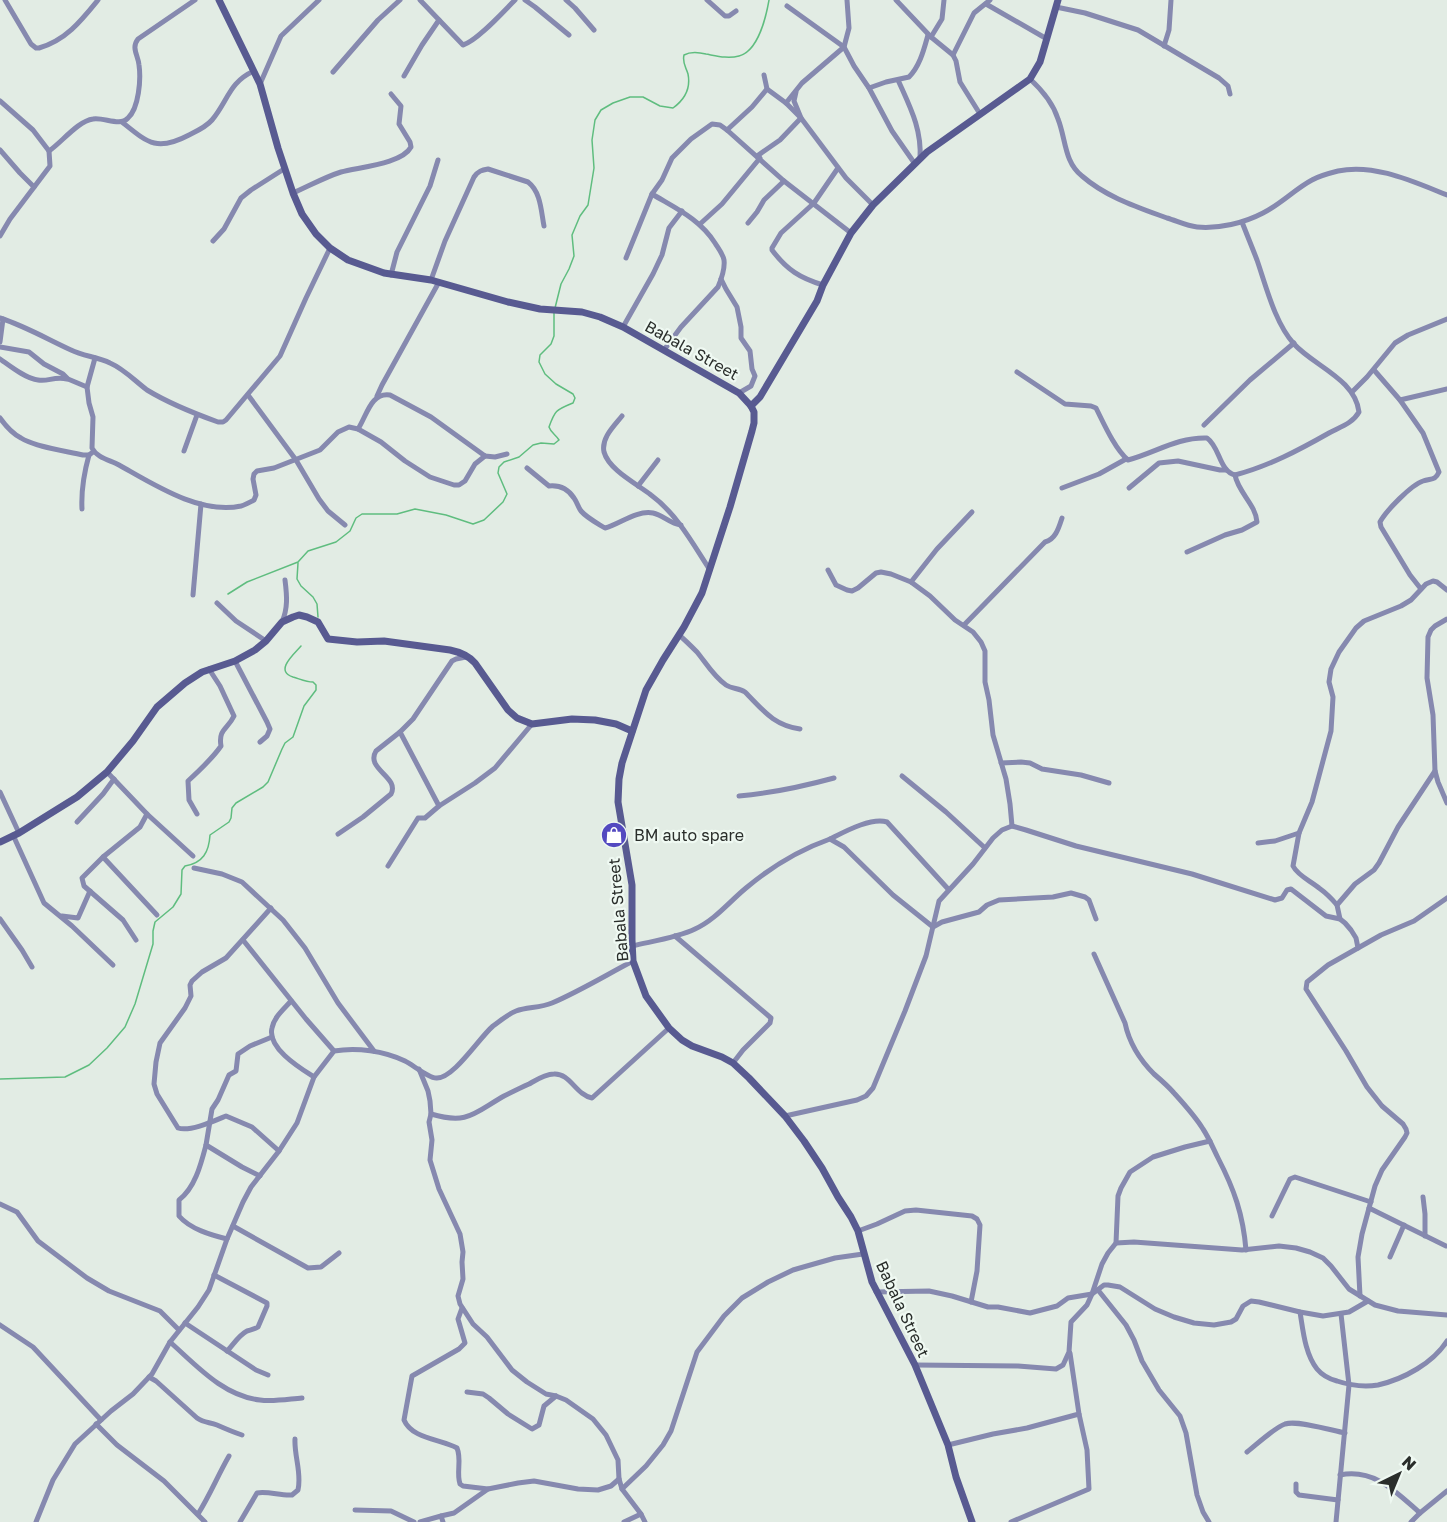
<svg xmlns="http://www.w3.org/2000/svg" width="1447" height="1522" font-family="'Golos Text',sans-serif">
<rect width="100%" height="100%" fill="#e2ece4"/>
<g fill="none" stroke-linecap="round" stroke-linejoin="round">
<!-- stream -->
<g stroke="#5fbd7f" stroke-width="1.5">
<path d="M555 308 561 284 569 269 574 256 572 235 580 216 588 205 594 168 592 140 595 120 601 110 613 103 630 97H643L660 106 673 108C684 100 691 89 688 74 686 67 682 63 684 55 691 51 698 52 706 54 717 56 728 59 739 56 758 51 766 17 769 0"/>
<path d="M298 563 297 579 301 586 313 597 317 604 318 617"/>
<path d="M228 594 247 582 298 562 308 551 336 542 350 531 356 518 362 514H397L415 509 446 515 473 524 484 520 503 502 507 494 498 473 499 467 504 462 519 457 533 445 541 443 554 444 559 440C556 435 551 433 549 427 555 410 556 410 573 403L575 398 573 394 556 384 545 374 539 362 540 355 551 344 554 336V312"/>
<path d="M0 1079 65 1077 89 1065 107 1048 125 1027 135 1004 153 944V931L155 922 173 907 181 894 182 870 185 866C203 863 209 852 210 835L229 822 231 818 232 808 236 803 263 787 268 782 282 749 285 743 293 737 304 706 316 690V685L313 682C306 682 300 679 293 677 274 671 294 654 301 646"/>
</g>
<!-- street -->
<g stroke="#8689af" stroke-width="5">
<path d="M5 0 31 44 36 48H39C66 40 81 21 98 0"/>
<path d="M420 0 463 45C477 41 503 12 515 0"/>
<path d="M525 0 535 7 569 35"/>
<path d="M566 0 575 8 594 30"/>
<path d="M707 0 725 16H729L736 11"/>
<path d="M896 0 931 37 953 55 956 61 960 82 980 114"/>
<path d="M986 4 1047 39"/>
<path d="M787 6 844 47 854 66 869 88 892 131 915 164"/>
<path d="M1056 7 1085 13 1138 30 1219 78 1228 86 1230 94"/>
<path d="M931 37 942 19 944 0"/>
<path d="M1164 46 1169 30 1171 0"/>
<path d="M953 55 974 13 990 0"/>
<path d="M333 72 378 20 400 0"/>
<path d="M764 75 767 89 786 103 801 118 846 178 873 205"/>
<path d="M404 76 422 45 439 20"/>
<path d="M1030 79C1042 90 1053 103 1058 119 1066 139 1064 162 1082 176 1106 197 1137 207 1167 218 1177 221 1187 226 1197 227 1219 229 1244 223 1263 213 1281 204 1295 189 1312 180 1319 176 1330 173 1338 171 1374 163 1414 182 1447 195"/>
<path d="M898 80C910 107 922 129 920 159"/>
<path d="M260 84 281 36 319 0"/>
<path d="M869 88 886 82 909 77C920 66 924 49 928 35"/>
<path d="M0 101 33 130 49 151C62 142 78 121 93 119 104 117 120 127 128 118 139 108 141 79 139 65 138 55 131 48 138 39L195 0"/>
<path d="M786 103 802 83 844 47 849 28 847 0"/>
<path d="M122 122C148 143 157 152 189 135 197 131 206 127 212 120 228 101 229 82 254 71"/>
<path d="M727 130 752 107 767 89"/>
<path d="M0 150 20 173 34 187"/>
<path d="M757 156 780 140 801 118 794 101 796 92"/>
<path d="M293 193C309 186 325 177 341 172 359 167 402 164 411 147L410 142 399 124 401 106 391 94"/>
<path d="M652 194C675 208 700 219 715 243 718 248 723 254 724 260 725 268 721 280 718 287L681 327 664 350"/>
<path d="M748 223 757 212 764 200 784 181"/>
<path d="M700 224 722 204 760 158"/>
<path d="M0 236 10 219 50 166 49 151"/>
<path d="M213 241 224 229 241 198 251 190 284 169"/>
<path d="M626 258 652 194 662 180 672 158 691 139 712 124 720 125 727 130 784 181 851 233"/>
<path d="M391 275 397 252 430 186 438 160"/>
<path d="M721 279 726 289 737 307 741 327V338L750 351 752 369 755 376 751 386 739 393"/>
<path d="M431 280 445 241 474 177C478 171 482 170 488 169L528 182C541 192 541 211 544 226"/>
<path d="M823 285C800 278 787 270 772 250V248L781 233 814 203 838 168"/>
<path d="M0 318C25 326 47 339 71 350 83 356 98 357 110 363 124 369 135 381 147 390 170 404 193 413 218 422H223L226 420 280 356 306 298 330 248"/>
<path d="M623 327 653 274 662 255 669 228 682 211"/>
<path d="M0 342 3 319"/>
<path d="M0 347 29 352 44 364 63 374 68 379 87 387"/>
<path d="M95 358 87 387 89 403 93 417 92 448C97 458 110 460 119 465 153 484 200 515 241 506 245 505 250 502 254 500L256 495 253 479 254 474 257 471 274 468 320 450 338 432 349 427 358 429 381 442 405 461 430 477 454 485H459L465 481 475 464 485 456"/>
<path d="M0 359C10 366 26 379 38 380 48 382 54 376 67 379"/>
<path d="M1374 370 1400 400 1423 433 1439 472C1435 481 1431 478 1423 481 1411 485 1386 511 1380 522L1381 527 1410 575 1421 589"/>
<path d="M1017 372 1065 404 1091 406 1096 408C1104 424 1115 449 1128 460 1155 453 1177 437 1207 438 1220 447 1219 471 1235 475 1269 466 1299 450 1329 433 1340 427 1353 423 1359 412 1355 379 1314 366 1294 344 1275 323 1266 286 1257 260 1252 247 1247 235 1242 222"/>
<path d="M1352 392 1367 377 1395 343 1408 335 1447 319"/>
<path d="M248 395 296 460 319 499 328 511 345 525"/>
<path d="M377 396 382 385 439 282"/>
<path d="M1400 400 1447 389"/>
<path d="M622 416C614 426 601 438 604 452 609 470 637 484 651 495 677 514 693 544 710 570"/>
<path d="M0 418C5 425 13 434 21 438 35 447 66 451 83 455H89L93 452"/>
<path d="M1204 425 1250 380 1294 343"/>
<path d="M358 429C367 415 371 392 390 395L431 417 485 456 495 457 507 454"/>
<path d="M184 451 197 415"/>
<path d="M527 468 549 486C559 485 568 489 574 498 577 502 578 507 581 511 587 518 597 523 605 528 620 524 636 510 653 513 663 515 670 524 681 525"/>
<path d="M638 486 658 460"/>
<path d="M1062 488 1099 474 1126 459"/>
<path d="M1129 488 1159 463 1178 461 1220 470H1226"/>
<path d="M82 509C81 490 84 473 89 455"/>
<path d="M1187 552 1225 535 1242 530 1257 522C1256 505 1238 492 1235 475"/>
<path d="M828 570 836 585 847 590 852 591 858 588 876 573 881 572 891 574 911 582 930 596 955 620 973 632 981 642 985 651V682L989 700 993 735 1006 779 1010 804 1012 826"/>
<path d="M911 582 937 549 972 512"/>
<path d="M193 595 201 504"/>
<path d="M217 603 236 621 266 641"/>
<path d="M1447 619 1435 626 1431 630 1428 637 1427 678 1433 715 1435 771 1438 782 1447 803"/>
<path d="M282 622C288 608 287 596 285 580"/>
<path d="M964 625 1045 542C1056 539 1059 527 1062 518"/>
<path d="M679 635C685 640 691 646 697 652 706 663 714 677 726 685 732 689 739 688 745 692 763 710 773 725 800 729"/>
<path d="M235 661 267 722 270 729 267 736 260 742"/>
<path d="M400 732 439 806"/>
<path d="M1001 763 1021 762 1030 763 1042 769 1081 775 1109 783"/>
<path d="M107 772 147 814 193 856"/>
<path d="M902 776 946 812 985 848"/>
<path d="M0 792 19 833"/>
<path d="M739 796C773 793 801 787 834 778"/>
<path d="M197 814 189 800 188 781C200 770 212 759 221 746 218 729 228 729 234 716L220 686 209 669"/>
<path d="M77 822 103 794 114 779"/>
<path d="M338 834 363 817 391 794C400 777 365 769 376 751L400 732 413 719 452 661 456 659 466 657"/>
<path d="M13 835 44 903 72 926 113 965"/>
<path d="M830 839C844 832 871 817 887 822L949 890"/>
<path d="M1258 843 1275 841 1299 833"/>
<path d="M103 857 157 915"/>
<path d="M388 866 418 818H425L439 806 475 783 495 768 532 724"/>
<path d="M194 868 222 874 242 882 283 920 305 948 338 1003 374 1051"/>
<path d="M1337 905C1332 899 1326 893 1319 888 1311 881 1298 876 1293 866L1299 833 1312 802 1331 731 1333 697 1329 682 1331 669 1339 652 1356 628 1364 621 1401 606 1411 600 1426 584 1433 581 1437 582 1447 590"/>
<path d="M271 908 226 958 202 972 192 981 190 985 191 996 185 1008 160 1043 156 1062 154 1084 157 1094 178 1128C190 1132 214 1121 226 1116L252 1127 279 1151"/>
<path d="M62 916 78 918 90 891"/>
<path d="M0 919 22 950 32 967"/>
<path d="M1340 919 1337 905 1355 884 1374 870 1379 863 1398 827 1435 771"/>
<path d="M675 936 771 1018 770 1023 743 1050 733 1063"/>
<path d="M136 940 123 920 84 886 82 878 103 857 140 827 147 814"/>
<path d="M243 940 306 1019 334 1051"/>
<path d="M632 946C653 941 676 938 695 929 715 920 729 902 746 888 771 867 799 850 830 839L844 847 893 895 933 927 942 922 979 912 987 905 999 900 1053 897 1071 893 1085 897 1089 900 1096 919"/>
<path d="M1358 948 1381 935 1414 921 1447 898"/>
<path d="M1094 954 1125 1023C1129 1042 1140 1060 1154 1074 1161 1080 1168 1086 1174 1093 1184 1104 1195 1116 1203 1129 1209 1138 1213 1148 1218 1158 1234 1189 1243 1214 1246 1250"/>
<path d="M291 1001C284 1009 274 1017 272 1028 267 1048 300 1068 314 1077"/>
<path d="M419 1069 428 1091 430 1101 431 1114 429 1122 432 1140 430 1160 439 1189 460 1234 463 1252 462 1262 463 1279 458 1296 460 1304 473 1324 487 1337 512 1370 527 1382 546 1394 556 1396 566 1400 593 1419 606 1435 618 1460 619 1479 622 1489 641 1514 645 1522"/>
<path d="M431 1114C468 1125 474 1113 504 1096 512 1092 520 1088 529 1084 536 1080 545 1074 554 1074 570 1073 576 1095 592 1098L669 1028"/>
<path d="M785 1116 857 1100 866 1096 873 1088 905 1011 926 956 939 901 973 864 993 838 1002 830 1012 826 1026 830 1076 846 1192 874 1275 900 1282 898 1287 890 1291 889 1326 916 1340 919 1345 923 1351 930 1356 938 1358 948 1328 965 1307 982 1306 989 1346 1051 1367 1087 1382 1106 1403 1124 1406 1129 1407 1133 1405 1137 1382 1170 1375 1186 1362 1234 1358 1257 1360 1296"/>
<path d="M206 1145C201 1164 195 1188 179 1200V1216C190 1229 211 1235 227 1239"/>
<path d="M260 1176 242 1167 206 1145 212 1109 218 1100 229 1075 236 1071 238 1054 250 1046 272 1037"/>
<path d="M1423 1197 1425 1214V1236"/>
<path d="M0 1204 17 1212 38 1241 87 1278 109 1291 160 1311 179 1330"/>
<path d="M1369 1208 1446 1246"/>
<path d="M1272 1216 1290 1179 1295 1177 1371 1202"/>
<path d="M233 1226 308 1268 321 1267 339 1253"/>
<path d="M858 1231 877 1224 905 1211 916 1210 972 1216 977 1219 980 1225 977 1271 971 1302"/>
<path d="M1116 1243 1134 1242 1242 1250 1279 1246 1296 1248 1310 1252 1323 1258 1331 1266 1349 1289 1375 1305 1398 1311 1447 1315"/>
<path d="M1390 1257 1404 1225"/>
<path d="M214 1275 267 1303V1306L258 1327C255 1329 251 1330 247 1331 239 1335 233 1345 227 1351"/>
<path d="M1098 1290 1126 1325 1134 1340 1142 1361 1159 1390 1180 1416 1186 1433 1197 1495 1203 1512 1209 1522"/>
<path d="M876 1292 929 1291 952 1296 988 1307H998L1030 1313 1057 1306 1068 1298 1092 1294 1104 1285H1108L1120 1287 1155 1309 1174 1317 1194 1323 1214 1325 1231 1322 1236 1319 1243 1306 1251 1301 1259 1302 1300 1312 1323 1316 1349 1312 1368 1301"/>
<path d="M462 1308 458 1319 465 1343 459 1349 412 1376 404 1420C412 1439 441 1439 457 1448 462 1460 456 1472 460 1484L463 1486 488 1489"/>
<path d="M1300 1312C1303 1330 1305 1354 1317 1369 1322 1375 1329 1379 1337 1381 1349 1385 1365 1387 1378 1385 1404 1379 1433 1363 1447 1341"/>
<path d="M185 1323 256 1370 268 1375"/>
<path d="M0 1325 33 1347 101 1420"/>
<path d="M170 1342C196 1365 223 1396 260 1400 273 1402 289 1399 302 1398"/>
<path d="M915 1365 1018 1366 1056 1369 1063 1365 1069 1352 1071 1322 1087 1305 1092 1294 1102 1264 1108 1253 1116 1243 1118 1196 1121 1188 1130 1172 1153 1157 1185 1147 1210 1141"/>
<path d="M149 1377 156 1381 197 1418C204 1423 210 1422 217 1425 226 1429 233 1432 242 1435"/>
<path d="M467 1392 483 1394 489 1398 508 1414 532 1429 539 1425 544 1406 556 1396"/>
<path d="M96 1424 117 1445 164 1481 205 1522"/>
<path d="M948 1445 993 1434 1027 1428 1079 1414 1070 1353"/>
<path d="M1247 1452C1256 1445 1274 1428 1285 1424 1298 1420 1330 1430 1345 1433"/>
<path d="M1340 1475C1374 1468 1396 1492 1420 1513"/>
<path d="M1296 1484V1492L1299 1495 1338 1500"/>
<path d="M622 1489 646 1466 663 1445 671 1431 697 1352 724 1316 742 1298 768 1282 793 1270 835 1258 863 1254"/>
<path d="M355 1510 391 1511 414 1522"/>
<path d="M198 1514C210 1495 218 1475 229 1456"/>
<path d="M36 1522 53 1480 75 1444 111 1411 133 1394 152 1374 170 1342 198 1307 209 1290 227 1239 243 1202 251 1187 279 1151 297 1123 314 1077 334 1051C357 1047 384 1051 405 1061 413 1065 430 1079 437 1078 454 1078 479 1038 493 1026 500 1021 508 1014 516 1011 527 1007 540 1008 552 1003 580 991 606 975 633 961"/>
<path d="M240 1522 257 1493C268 1491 281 1496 292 1495L298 1490C302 1473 294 1456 295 1439"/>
<path d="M420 1522 441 1516"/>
<path d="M443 1522 441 1516 454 1513 488 1489 518 1483 534 1481 578 1489 598 1490 611 1486 619 1479"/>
<path d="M624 1522 641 1514"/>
<path d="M1011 1522 1089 1489 1087 1450 1079 1414"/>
<path d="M1336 1522 1349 1385 1341 1314"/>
<path d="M1411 1522 1420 1513 1447 1491"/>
</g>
<!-- secondary -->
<g stroke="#585a91" stroke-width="7">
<path d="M219 0 260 84 278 148 293 193 302 214 316 234 330 248 348 260 384 273 431 280 508 302 540 309 582 312 600 317 623 327 739 393 751 406 754 412V423L752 431 730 507 702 593 684 627 663 660 646 690 622 763 619 779 618 802 632 885V940L633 961 646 996 669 1028 682 1040 692 1046 722 1057 733 1063 749 1078 785 1116 804 1141 822 1168 838 1197 851 1217 858 1231 872 1282 915 1365 948 1445 956 1477 972 1522"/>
<path d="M751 406 760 397 817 301 823 285 851 233 873 205 927 152 1030 79 1040 62 1058 0"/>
<path d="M0 842 19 833 77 797 107 772 133 741 157 707 185 683 202 672 235 661 255 650 266 641 282 622 293 617 299 615 307 617 318 622 328 639 357 642 384 641 450 650C460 652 468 655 475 663L508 710 517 718 532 724 572 719 595 720 616 724 632 731"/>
</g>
</g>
<!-- icons -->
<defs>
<g id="shop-disc" transform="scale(1.35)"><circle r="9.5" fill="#5349c0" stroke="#eff9f2"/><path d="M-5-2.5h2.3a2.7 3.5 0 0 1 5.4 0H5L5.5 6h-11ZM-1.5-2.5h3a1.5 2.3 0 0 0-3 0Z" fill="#fff"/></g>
</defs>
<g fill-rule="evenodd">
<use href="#shop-disc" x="614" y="835"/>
</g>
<g text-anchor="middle" stroke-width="4.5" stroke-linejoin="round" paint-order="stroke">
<!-- street labels -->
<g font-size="16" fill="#2a2e2b" stroke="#eff9f2">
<text transform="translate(692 350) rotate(29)" y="6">Babala Street</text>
<text transform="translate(618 910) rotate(-95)" y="6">Babala Street</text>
<text transform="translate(903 1309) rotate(65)" y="6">Babala Street</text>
</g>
<!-- poi labels -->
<g font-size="16" fill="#2a2e2b" stroke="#eff9f2" text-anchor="start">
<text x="634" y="841">BM auto spare</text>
</g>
</g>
<!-- north arrow -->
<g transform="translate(1399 1474) rotate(43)" stroke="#eff9f2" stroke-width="4.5" paint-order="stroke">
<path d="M0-4.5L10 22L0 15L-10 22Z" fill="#2a2e2b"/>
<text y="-9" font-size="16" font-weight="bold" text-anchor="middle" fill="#2a2e2b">N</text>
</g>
</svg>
